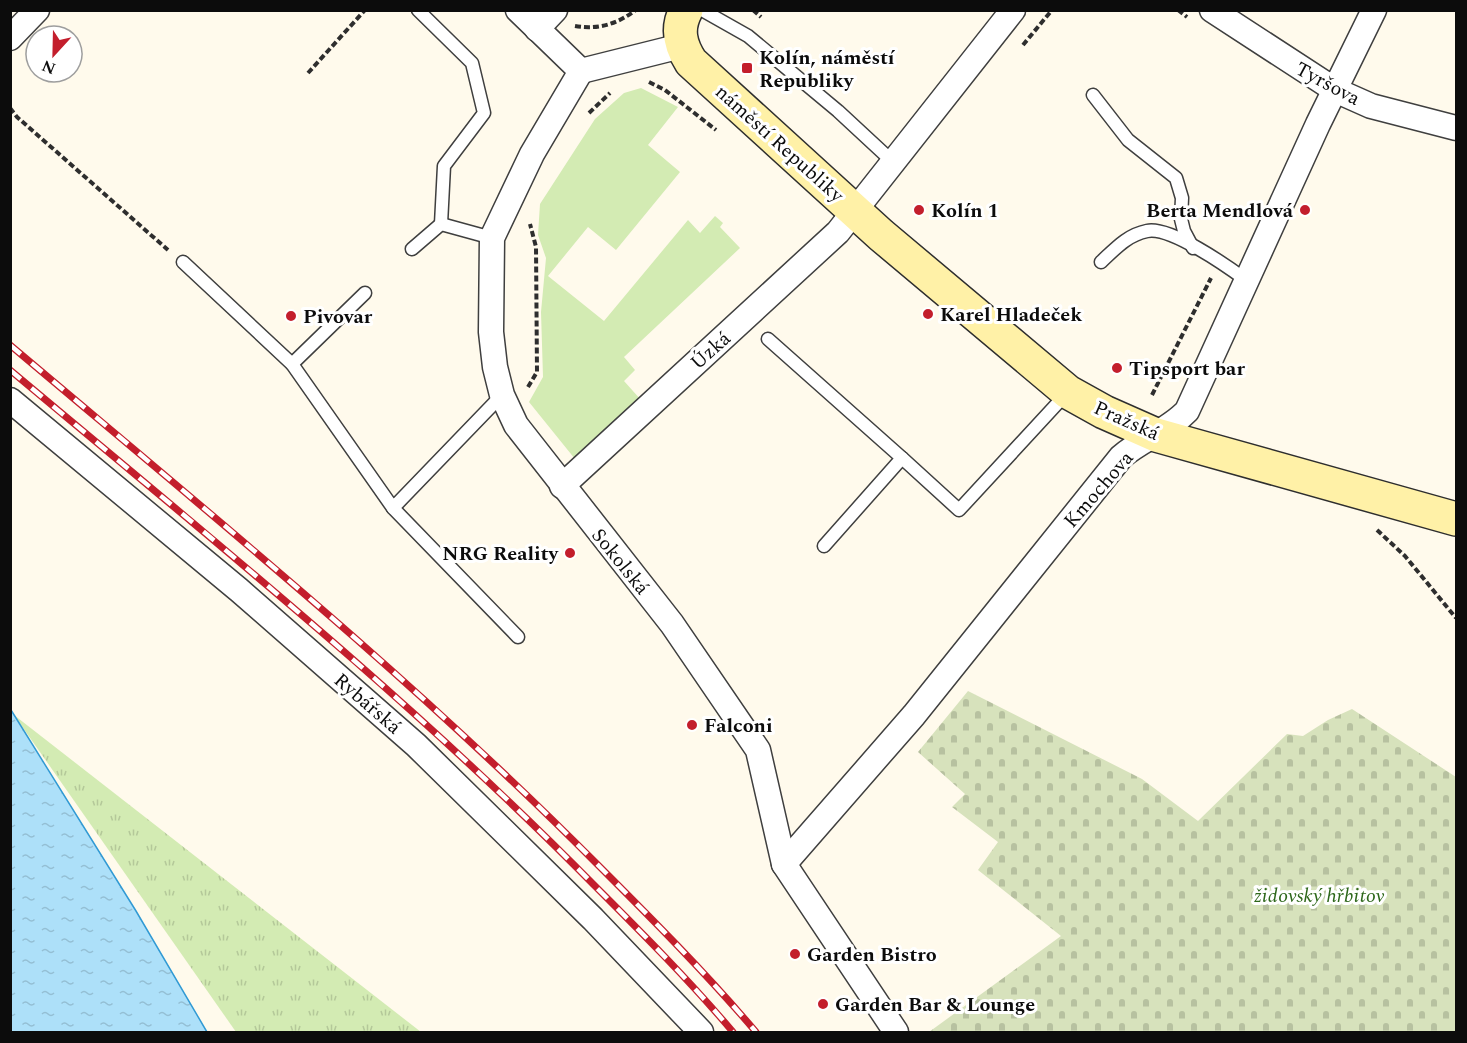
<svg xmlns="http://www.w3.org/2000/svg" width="1467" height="1043" font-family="Spectral,serif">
<defs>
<pattern id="grass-tufts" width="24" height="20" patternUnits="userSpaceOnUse" patternTransform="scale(1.5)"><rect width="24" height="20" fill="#d3ebb3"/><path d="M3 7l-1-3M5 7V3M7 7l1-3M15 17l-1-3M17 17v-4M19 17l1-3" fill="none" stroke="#b4c899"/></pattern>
<pattern id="cemetery-stones" width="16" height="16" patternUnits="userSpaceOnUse" patternTransform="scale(1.5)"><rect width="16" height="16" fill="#d7e2bc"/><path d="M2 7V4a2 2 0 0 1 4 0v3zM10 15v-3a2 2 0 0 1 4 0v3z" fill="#b7c1a0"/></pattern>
<pattern id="water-ripples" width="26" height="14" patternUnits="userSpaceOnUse" patternTransform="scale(1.5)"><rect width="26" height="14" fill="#ade0f9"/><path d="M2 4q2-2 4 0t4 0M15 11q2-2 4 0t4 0" fill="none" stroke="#94bfd4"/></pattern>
</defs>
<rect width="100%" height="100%" fill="#fffaec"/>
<!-- grass -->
<path fill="url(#grass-tufts)" d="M14 715 421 1032H236Z"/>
<!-- cemetery -->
<path fill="url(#cemetery-stones)" d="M968 691 1142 779 1198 821 1287 734 1303 736 1328 720 1352 709 1456 777V1032H929L1061 936 978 870 998 842 952 807 965 794 918 752Z"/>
<!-- park -->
<path fill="#d3ebb3" d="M641 88 678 107 648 145 680 172 616 250 588 227 548 276 604 321 688 220 700 233 715 216 723 223 720 227 740 248 624 357 635 370 624 381 641 400 575 459 529 402 543 377 541 312 546 258 538 235 540 204 595 119 624 93Z"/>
<!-- water -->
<path fill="url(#water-ripples)" stroke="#319ad4" stroke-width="1.5" d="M11 710 136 911 207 1032H11Z"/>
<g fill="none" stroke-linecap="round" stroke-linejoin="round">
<!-- lane casing -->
<g stroke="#3f3f3f" stroke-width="15">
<g id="lane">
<path d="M418 10 472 63 484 113 444 166 441 224"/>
<path d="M702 10 748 36 838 111 893 162"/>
<path d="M1093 95 1128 140 1176 178 1182 198 1181 219 1184 231 1193 248"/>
<path d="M412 249 441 224 492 238"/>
<path d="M183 262 292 364 393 508 502 395"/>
<path d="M1101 262C1115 249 1127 235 1147 231 1170 226 1227 266 1246 280"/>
<path d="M768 339 902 458 824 546"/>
<path d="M292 364 365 293"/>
<path d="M902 458 959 510 1067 393"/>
<path d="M393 508 518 637"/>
</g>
</g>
<!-- street casing -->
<g stroke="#3f3f3f" stroke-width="27">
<g id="street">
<path d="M518 10 581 71"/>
<path d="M1212 10 1335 90 1371 106 1456 128"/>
<path d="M537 29 555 10"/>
<path d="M10 38 37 10"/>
<path d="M581 71 532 154 492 238 491 332 495 367 502 395 516 425 672 624 758 750 784 864 896 1032"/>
<path d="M581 71 681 46"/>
<path d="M10 400 239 590 416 745 593 919 701 1032"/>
<path d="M562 486 838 232 1013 10"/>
<path d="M784 864 914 715 1121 457C1142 439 1168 431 1187 411L1318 124 1374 10"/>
</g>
</g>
<!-- secondary casing -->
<g stroke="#2e2e2e" stroke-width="36">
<path id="secondary" d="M686 10C676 29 680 45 691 62L881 235 1068 392 1104 412 1156 435 1456 519"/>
</g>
<!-- path -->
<g stroke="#2e2e2e" stroke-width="4" stroke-dasharray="6 3" stroke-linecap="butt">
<path d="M753 10 761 17"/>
<path d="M1178 10 1187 17"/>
<path d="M575 26C598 30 617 24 636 10"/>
<path d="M1023 45 1052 10"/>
<path d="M308 73 365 10"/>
<path d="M649 82 665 90 716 130"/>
<path d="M10 108 17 117 168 250"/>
<path d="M589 113 610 93"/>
<path d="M528 387 537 372 536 247 530 224"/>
<path d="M1152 395 1211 278"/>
<path d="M1377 530 1405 556 1456 618"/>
</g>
<!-- lane -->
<use href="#lane" stroke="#fff" stroke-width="12"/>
<!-- street -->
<use href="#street" stroke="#fff" stroke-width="24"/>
<!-- secondary -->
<use href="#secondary" stroke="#fff1a7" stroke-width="33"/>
<!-- rail casing -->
<g stroke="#c31e2c" stroke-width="7">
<g id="rail">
<path d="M10 345C209 513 411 677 595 862 650 917 706 973 756 1032"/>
<path d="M10 370C209 537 412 700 594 885 642 933 690 981 733 1032"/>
</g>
</g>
<!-- rail -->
<use href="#rail" stroke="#fff" stroke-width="4.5" stroke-dasharray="14" stroke-linecap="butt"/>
</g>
<!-- markers -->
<g fill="#c31e2c" stroke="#fff" stroke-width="2">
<rect x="741" y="62" width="12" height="12" rx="3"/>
<circle cx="919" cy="210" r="6"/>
<circle cx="1305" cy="210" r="6"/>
<circle cx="928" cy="314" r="6"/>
<circle cx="291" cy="316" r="6"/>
<circle cx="1117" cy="368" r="6"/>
<circle cx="570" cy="553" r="6"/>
<circle cx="692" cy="725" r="6"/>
<circle cx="795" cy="954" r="6"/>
<circle cx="823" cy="1004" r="6"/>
</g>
<g text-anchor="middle" stroke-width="6" stroke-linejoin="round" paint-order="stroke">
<!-- poi labels -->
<g font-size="20" font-weight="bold" fill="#0c0c0c" stroke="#fff" text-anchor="start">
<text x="759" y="64">Kolín, náměstí<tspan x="759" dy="23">Republiky</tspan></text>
<text x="931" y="217">Kolín 1</text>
<text x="1293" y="217" text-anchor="end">Berta Mendlová</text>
<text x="940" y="321">Karel Hladeček</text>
<text x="303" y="323">Pivovar</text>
<text x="1129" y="375">Tipsport bar</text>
<text x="558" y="560" text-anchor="end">NRG Reality</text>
<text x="704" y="732">Falconi</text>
<text x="807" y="961">Garden Bistro</text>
<text x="835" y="1011">Garden Bar &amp; Lounge</text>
</g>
<!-- street labels -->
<g font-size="20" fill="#0c0c0c" stroke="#fff">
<text transform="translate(1328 83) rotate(28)" y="7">Tyršova</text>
<text transform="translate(780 143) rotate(42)" y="7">náměstí Republiky</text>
<text transform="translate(710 350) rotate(-42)" y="7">Úzká</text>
<text transform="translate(1127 420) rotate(24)" y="7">Pražská</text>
<text transform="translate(1098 489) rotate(-49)" y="7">Kmochova</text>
<text transform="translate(621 561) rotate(51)" y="7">Sokolská</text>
<text transform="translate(368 703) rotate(41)" y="7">Rybářská</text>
</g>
<!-- park labels -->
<g font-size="20" font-style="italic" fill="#2d671a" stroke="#fff">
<text x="1319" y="902">židovský hřbitov</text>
</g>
</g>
<!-- border -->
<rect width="1467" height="1043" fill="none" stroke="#0c0c0c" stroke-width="24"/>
<!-- north arrow -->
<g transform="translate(54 54) rotate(202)"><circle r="28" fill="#ffffff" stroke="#9e9e9e" stroke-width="1.5"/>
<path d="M0-4.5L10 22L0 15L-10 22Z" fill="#c31e2c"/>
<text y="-9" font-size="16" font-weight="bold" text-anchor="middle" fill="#0c0c0c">N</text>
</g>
</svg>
